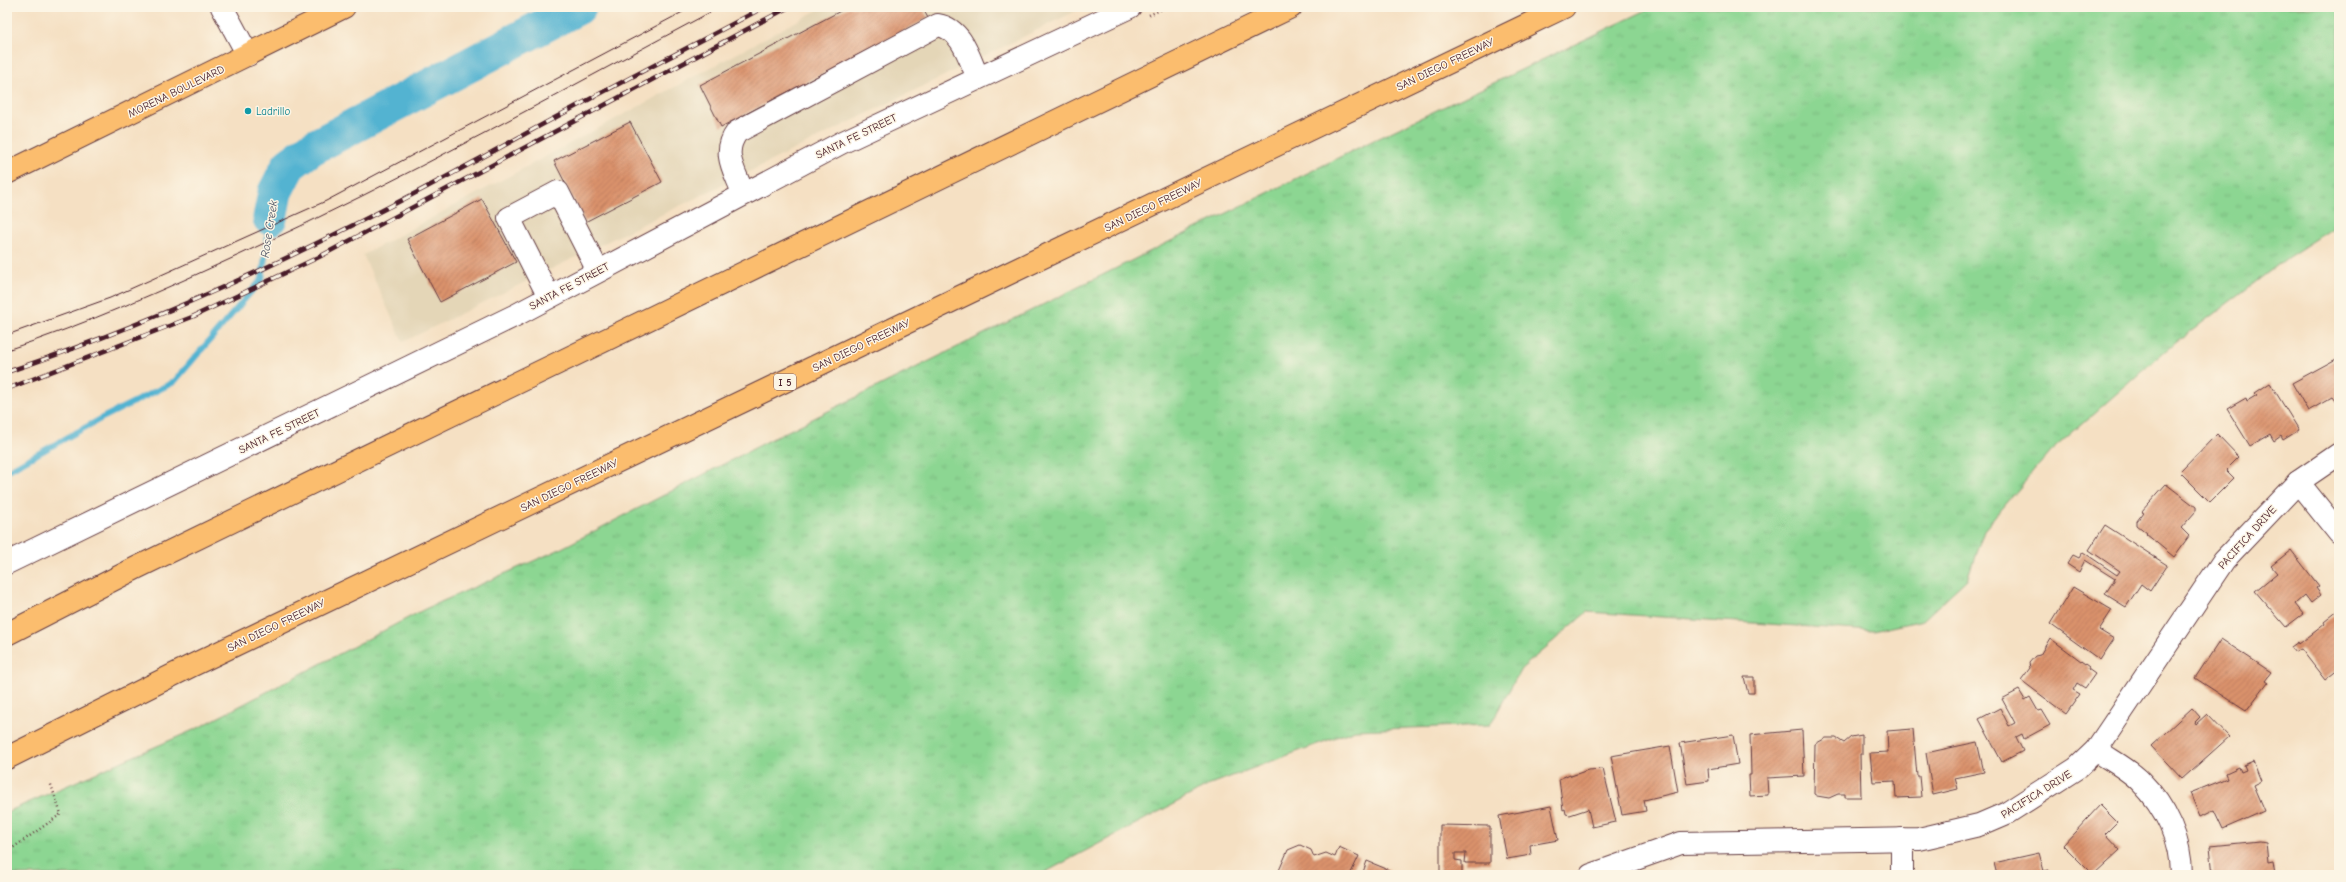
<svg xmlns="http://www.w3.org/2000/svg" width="2346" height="882" font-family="'Comic Neue',sans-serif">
<defs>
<pattern id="grass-tufts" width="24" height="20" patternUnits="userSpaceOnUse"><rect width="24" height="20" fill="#8cd692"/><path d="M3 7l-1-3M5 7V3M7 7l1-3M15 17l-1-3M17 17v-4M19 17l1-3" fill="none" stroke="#7ab77e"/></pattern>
<pattern id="building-hatch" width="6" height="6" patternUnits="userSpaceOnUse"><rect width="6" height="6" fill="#da926c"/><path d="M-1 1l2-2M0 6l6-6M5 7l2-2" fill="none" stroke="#b37759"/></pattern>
</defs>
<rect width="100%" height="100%" fill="#fcf5e5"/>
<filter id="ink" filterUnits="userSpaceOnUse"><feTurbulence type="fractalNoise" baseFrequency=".025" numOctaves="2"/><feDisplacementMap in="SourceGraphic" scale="8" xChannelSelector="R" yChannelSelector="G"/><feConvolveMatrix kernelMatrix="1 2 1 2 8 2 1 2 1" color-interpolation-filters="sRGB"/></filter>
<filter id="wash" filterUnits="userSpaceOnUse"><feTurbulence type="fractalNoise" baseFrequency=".012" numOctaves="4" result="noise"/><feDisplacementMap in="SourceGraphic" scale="16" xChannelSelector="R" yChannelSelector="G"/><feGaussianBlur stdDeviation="0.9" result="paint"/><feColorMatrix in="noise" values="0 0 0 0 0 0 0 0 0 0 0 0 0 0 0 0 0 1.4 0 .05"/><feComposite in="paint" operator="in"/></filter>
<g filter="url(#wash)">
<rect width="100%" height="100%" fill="#f5e0c3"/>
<!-- built -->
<path fill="#e4d6b7" d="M823 7H1084L403 342 363 255Z"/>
<!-- grass -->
<path fill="url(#grass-tufts)" stroke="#6b7a5e" d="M1653 7H2339V224L2287 258 2165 351 2050 452 1984 530 1967 579 1923 620 1873 631 1587 612 1521 669 1490 725 1355 730 1211 784 1040 875H7V812L198 728 425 609 556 551 772 439 1004 324 1374 140Z"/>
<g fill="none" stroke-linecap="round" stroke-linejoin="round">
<!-- stream -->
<path stroke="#52b3d1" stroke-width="6" d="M7 471 104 417 174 382 262 279 270 218"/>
<!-- river -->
<path stroke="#52b3d1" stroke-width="35" d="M270 218 275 192 289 165 312 148 579 7"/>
</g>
<g id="blocks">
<!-- building -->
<g fill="url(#building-hatch)">
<path d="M848 7H922L928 18 721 127 700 85Z"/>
<path d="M630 122 662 182 585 222 554 161Z"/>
<path d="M482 199 516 262 440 302 407 239Z"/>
<path d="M2338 358 2339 405 2333 397 2308 411 2292 383Z"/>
<path d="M2270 383 2299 430 2283 440 2281 436 2274 441 2270 434 2250 446 2227 409 2246 398 2247 401 2257 395 2255 393Z"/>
<path d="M2217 434 2239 457 2226 470 2234 478 2210 502 2180 472Z"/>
<path d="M2166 484 2196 507V511L2181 528 2189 536 2174 557 2146 534 2147 533 2137 525V521L2143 513 2141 512Z"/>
<path d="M2105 525 2167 565 2150 591 2141 584 2126 607 2105 594 2115 579 2085 560 2079 572 2067 564 2073 555 2079 558 2083 552 2117 575 2120 571 2089 550Z"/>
<path d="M2291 550 2319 586 2316 588 2321 595 2311 603 2305 595 2295 604 2303 614 2286 627 2255 591 2277 573 2271 566Z"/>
<path d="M2073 587 2112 610 2099 630 2114 639 2100 660 2050 624Z"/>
<path d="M2339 610V669L2325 680 2301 649 2295 652 2291 647 2298 642 2299 644 2325 624 2324 622Z"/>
<path d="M2050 638 2089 667 2088 669 2095 674 2085 688 2077 683 2073 690 2080 694 2066 714 2021 680 2030 668 2029 663 2035 656 2040 655Z"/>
<path d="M2221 639 2271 672 2265 680 2268 682 2246 711 2195 678Z"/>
<path d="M1744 677H1754V693H1748Z"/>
<path d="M2019 690 2025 700 2030 697 2038 711 2041 710 2050 725 2024 739 2022 734 2016 737 2023 751 2002 762 1979 719 2000 708 2009 726 2015 723 2002 699Z"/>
<path d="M2192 708 2200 717 2195 722 2196 724 2207 714 2229 737 2182 779 2151 746Z"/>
<path d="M1913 729 1917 776H1919L1921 797 1896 798 1895 781 1873 782 1870 753 1888 752 1887 731Z"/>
<path d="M1802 730 1804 776 1767 778 1768 795 1750 796 1749 775H1751L1750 735Z"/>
<path d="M1733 735 1738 764 1708 769 1709 781 1687 784 1680 743Z"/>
<path d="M1862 735V754H1860L1861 797H1845V794H1838L1829 798 1817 796 1814 794 1815 744 1826 738H1836L1844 743 1851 737Z"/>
<path d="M1977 742 1984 772 1955 778 1958 789 1933 795 1926 753Z"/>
<path d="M1670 746 1678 792 1644 800 1646 811 1622 815 1611 756Z"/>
<path d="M2253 761 2261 781 2253 785 2264 811 2223 829 2214 810 2200 817 2190 793 2228 778 2226 773 2239 767 2241 772 2246 770 2244 765Z"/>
<path d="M1603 769 1616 822 1592 827 1588 809 1570 815 1566 814 1565 809 1563 810 1559 779 1570 774 1571 776 1588 770Z"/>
<path d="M2100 805 2117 822 2105 834 2120 850 2093 875 2063 845Z"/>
<path d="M1551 806 1558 840 1530 845 1531 855 1507 859 1499 816Z"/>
<path d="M1440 825 1490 826V863H1465L1466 853H1455V860L1462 861V875H1440Z"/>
<path d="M2260 841 2266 842 2268 863 2273 862 2275 875H2213L2210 846Z"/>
<path d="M1300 845 1311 850 1314 857 1326 853 1335 857 1339 847 1359 856 1350 875H1277L1288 850Z"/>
<path d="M2039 853 2044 871 2049 870 2050 875H1997L1994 863Z"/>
<path d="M1367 861 1389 870 1387 875H1362Z"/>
</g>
</g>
</g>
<g filter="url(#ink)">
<use href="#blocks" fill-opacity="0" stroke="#643c42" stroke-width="1"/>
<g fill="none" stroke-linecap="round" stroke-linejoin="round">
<!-- minor casing -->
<g stroke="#643c42" stroke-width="24">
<g id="minor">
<path d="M222 7 248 55"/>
<path d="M743 193C735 171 721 153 737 132L938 25C962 29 969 58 978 78"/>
<path d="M549 297 509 218 558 192 598 271"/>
<path d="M2298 482 2339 533"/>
<path d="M7 563 516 315 841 143 1130 7"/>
<path d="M2096 750C2110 760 2129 769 2141 782 2166 807 2181 840 2181 875"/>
<path d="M1591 875 1681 843 1919 839 1979 825 2007 813 2077 768 2096 750 2224 560 2298 482 2339 454"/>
<path d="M1902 875V839"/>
</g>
</g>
<!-- major casing -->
<g stroke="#643c42" stroke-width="24">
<path id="major" d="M7 173 344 7"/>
</g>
<!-- highway casing -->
<g stroke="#643c42" stroke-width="24">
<g id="highway">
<path d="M7 634 136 568 1291 7"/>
<path d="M7 758 191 666 1564 7"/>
</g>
</g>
<!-- path -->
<g stroke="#643c42" stroke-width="2.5" stroke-dasharray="1 3" stroke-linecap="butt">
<path d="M1149 15 1167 7"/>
<path d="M7 852 61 814 50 782"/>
</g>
<!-- minor -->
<use href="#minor" stroke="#fff" stroke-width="22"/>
<!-- major -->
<use href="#major" stroke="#fbbd6e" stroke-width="22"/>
<!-- highway -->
<use href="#highway" stroke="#fbbd6e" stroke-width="22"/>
<!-- tram -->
<g stroke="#4a1f2b" stroke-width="1">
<path d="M7 335 110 298 326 201 692 7"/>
<path d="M7 350C87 324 163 290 239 255 403 180 560 92 720 7"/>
</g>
<!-- rail casing -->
<g stroke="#4a1f2b" stroke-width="4.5">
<g id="rail">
<path d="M7 372C184 313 351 230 514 140 597 94 681 52 764 7"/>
<path d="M7 389 192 317 319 257 789 7"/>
</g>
</g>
<!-- rail -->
<use href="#rail" stroke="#fcf5e5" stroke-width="3" stroke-dasharray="9" stroke-linecap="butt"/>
</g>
</g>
<!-- markers -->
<circle fill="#0f9aa8" stroke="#fcf5e5" stroke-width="1.5" cx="248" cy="111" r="4"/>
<g text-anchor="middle" stroke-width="3" stroke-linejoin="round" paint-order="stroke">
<!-- shield labels -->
<rect fill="#fcf5e5" stroke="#7f5f63" stroke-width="1" x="774" y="374" width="22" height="16" rx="3"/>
<g font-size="10" font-weight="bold" fill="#4a1f2b">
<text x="785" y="386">I 5</text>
</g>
<!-- street labels -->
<g font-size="11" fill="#4a1f2b" stroke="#fcf5e5">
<text transform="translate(1445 64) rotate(-26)" y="4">SAN DIEGO FREEWAY</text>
<text transform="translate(176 91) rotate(-26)" y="4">MORENA BOULEVARD</text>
<text transform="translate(856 136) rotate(-26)" y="4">SANTA FE STREET</text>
<text transform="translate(1153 205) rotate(-26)" y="4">SAN DIEGO FREEWAY</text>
<text transform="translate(569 286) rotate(-28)" y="4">SANTA FE STREET</text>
<text transform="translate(861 345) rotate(-26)" y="4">SAN DIEGO FREEWAY</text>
<text transform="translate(279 431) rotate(-26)" y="4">SANTA FE STREET</text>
<text transform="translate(569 485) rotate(-26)" y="4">SAN DIEGO FREEWAY</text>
<text transform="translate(2247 537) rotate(-48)" y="4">PACIFICA DRIVE</text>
<text transform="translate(276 625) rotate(-26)" y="4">SAN DIEGO FREEWAY</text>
<text transform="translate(2036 794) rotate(-32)" y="4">PACIFICA DRIVE</text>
</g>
<!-- culture labels -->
<g font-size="11" fill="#0d838f" stroke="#fcf5e5" text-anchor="start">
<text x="256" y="115">Ladrillo</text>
</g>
<!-- water labels -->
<g font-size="12" font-style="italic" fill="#4d5365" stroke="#fcf5e5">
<text transform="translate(269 229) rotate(-81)" y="4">Rose Creek</text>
</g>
</g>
<!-- margin -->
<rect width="2346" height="882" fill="none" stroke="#fcf5e5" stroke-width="24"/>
</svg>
